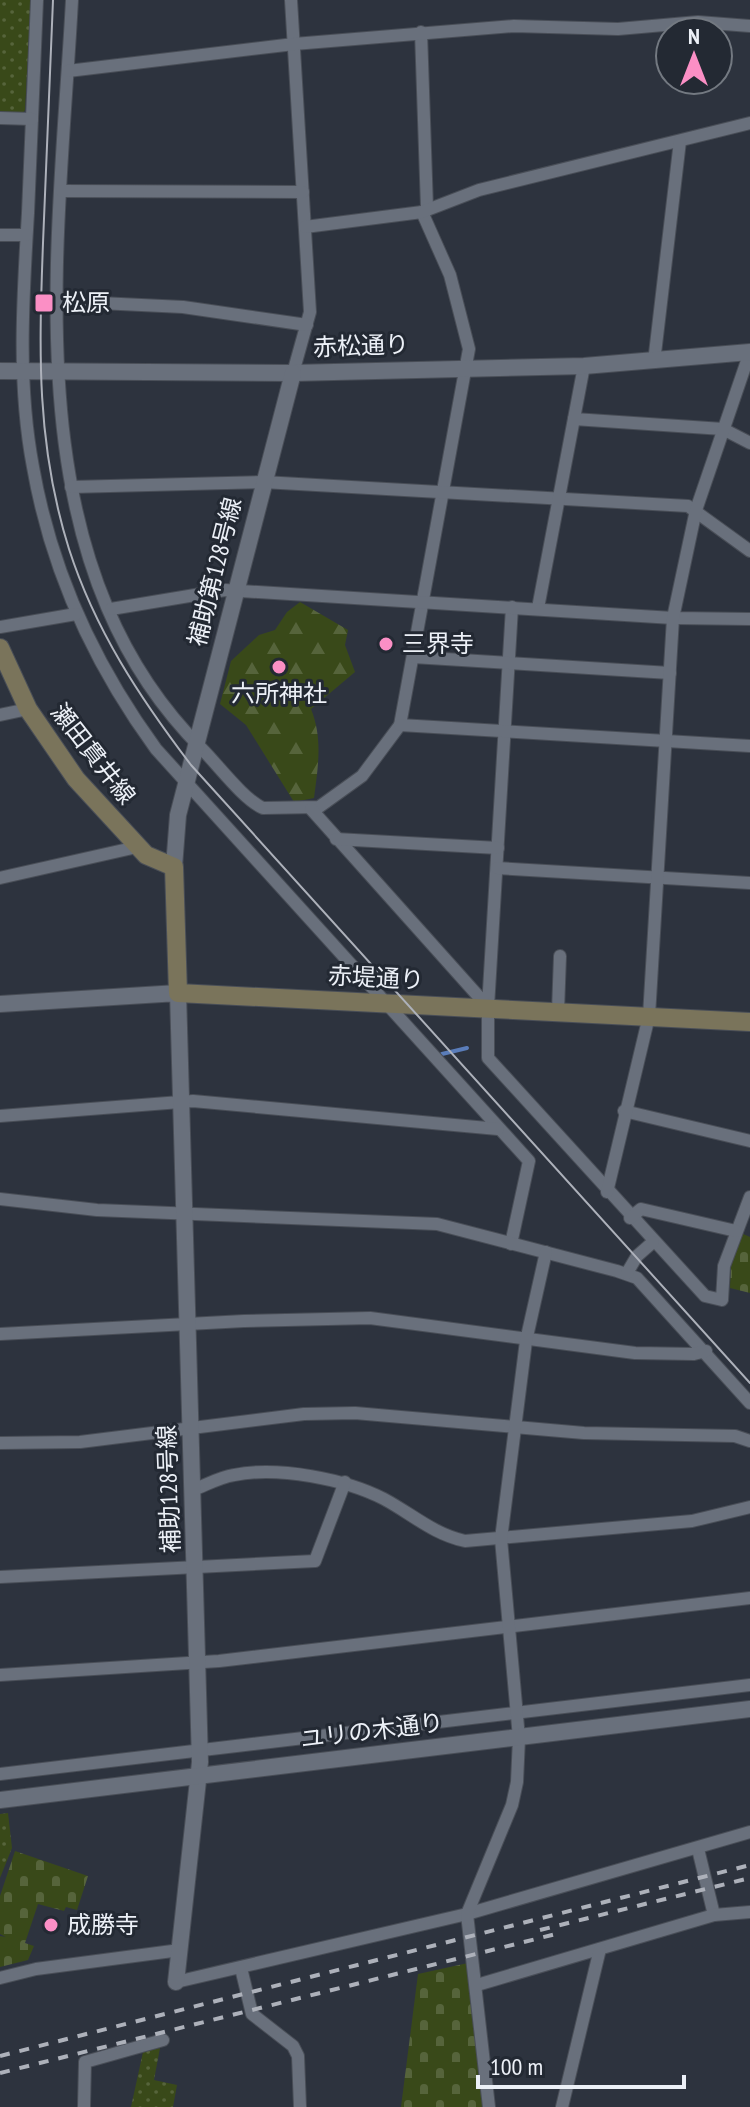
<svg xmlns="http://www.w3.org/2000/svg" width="750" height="2107" font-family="'PT Sans Narrow','Noto Sans JP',sans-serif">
<defs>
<pattern id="grass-dots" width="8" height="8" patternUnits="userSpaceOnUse" patternTransform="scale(2)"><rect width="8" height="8" fill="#394919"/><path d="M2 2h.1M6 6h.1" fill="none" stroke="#56643b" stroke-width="1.8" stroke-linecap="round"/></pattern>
<pattern id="forest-firs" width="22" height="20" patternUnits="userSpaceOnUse" patternTransform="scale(2)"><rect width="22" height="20" fill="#394919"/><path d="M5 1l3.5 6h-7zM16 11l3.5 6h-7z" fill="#56643b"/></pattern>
<pattern id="cemetery-stones" width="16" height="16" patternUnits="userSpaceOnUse" patternTransform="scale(2)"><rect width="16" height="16" fill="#394919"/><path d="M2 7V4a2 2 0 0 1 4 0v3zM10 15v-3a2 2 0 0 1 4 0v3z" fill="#56643b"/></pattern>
</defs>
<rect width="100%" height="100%" fill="#2d333e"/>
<!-- grass -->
<g fill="url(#grass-dots)">
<path d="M0 0H31L25 110 22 115 0 114Z"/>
<path d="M8 1813 12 1848 0 1878V1814Z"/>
<path d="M160 2048 154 2080 177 2085 173 2107H131L143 2052Z"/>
</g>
<!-- forest -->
<path fill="url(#forest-firs)" d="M300 602 348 630 345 645 355 672 311 709C323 739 318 767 314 798L294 802 246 725 220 704 231 661 259 635 275 630 287 612Z"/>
<!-- cemetery -->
<g fill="url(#cemetery-stones)">
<path d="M741 1233 750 1237V1293L730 1288 731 1264Z"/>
<path d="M15 1851 88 1876 77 1910 66 1907 64 1911 38 1904 25 1943 34 1946 28 1960 0 1967V1936L6 1937 0 1934V1896Z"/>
<path d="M468 1963 484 2107H401L418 1974Z"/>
</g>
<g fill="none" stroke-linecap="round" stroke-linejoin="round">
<!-- stream -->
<path stroke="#5a7dba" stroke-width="4" d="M442 1054 467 1048"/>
<!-- minor casing -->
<g stroke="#494e57" stroke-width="14">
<g id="minor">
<path d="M37 0C34 71 31 142 28 213 23 297 17 383 33 467 51 570 94 664 156 749L529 1161 511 1244"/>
<path d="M72 0C59 246 9 557 202 749 218 765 244 800 263 808L319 807 362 776 400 725 469 349 450 275 422 212"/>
<path d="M291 0 310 312 293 373"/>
<path d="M421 32 427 208"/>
<path d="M68 71 294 44 514 26 618 29 698 22 750 26"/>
<path d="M0 118 32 119"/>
<path d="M62 191 303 192"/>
<path d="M305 227 422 212 479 190 750 123"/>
<path d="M0 235H26"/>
<path d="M58 301 183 307 307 325"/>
<path d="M654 362 680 141"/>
<path d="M574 419 723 429 750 443"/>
<path d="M71 487 263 482 688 506 750 551"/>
<path d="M512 607 488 1007V1058L705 1296 722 1300 724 1266 750 1197"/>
<path d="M538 608 584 366"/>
<path d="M111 609 225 590 673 618 750 619"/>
<path d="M0 627 76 614"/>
<path d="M413 657 670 673"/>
<path d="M0 715 28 709"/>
<path d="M400 725 750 746"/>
<path d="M311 809 488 1007"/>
<path d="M336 839 498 848"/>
<path d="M497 868 750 883"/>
<path d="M0 878 137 847"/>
<path d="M558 1011 560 956"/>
<path d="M624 1111 750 1141"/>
<path d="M0 1116 193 1101 498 1129"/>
<path d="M607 1192 649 1016 673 618 696 510 750 352"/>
<path d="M0 1199 97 1210 437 1224 617 1271 637 1278 750 1403"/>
<path d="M630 1218 641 1209 736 1231"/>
<path d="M627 1273 637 1256 653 1242"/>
<path d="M0 1334 244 1321 370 1318 635 1353 694 1354 706 1351"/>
<path d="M0 1443 80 1442 304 1414 355 1413 584 1433 735 1436 750 1441"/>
<path d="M193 1490C206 1485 220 1477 234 1475 278 1466 345 1479 384 1499 412 1514 433 1534 465 1541L692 1521 750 1507"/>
<path d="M0 1577 315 1561 345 1482"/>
<path d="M0 1675 219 1661 750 1598"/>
<path d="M0 1774 750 1685"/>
<path d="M698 1849 714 1915"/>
<path d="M241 1968 252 2014 293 2046 298 2056 300 2107"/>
<path d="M0 1978 36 1969 180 1950"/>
<path d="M176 1982 467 1914 750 1832"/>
<path d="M477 1985 714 1915 750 1912"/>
<path d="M84 2107 85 2062 163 2040"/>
<path d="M489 2107 467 1914 512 1805 517 1782 519 1738 501 1539 526 1341 546 1252"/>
<path d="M562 2107 600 1949"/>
</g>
</g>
<!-- tertiary casing -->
<g stroke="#494e57" stroke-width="18">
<g id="tertiary">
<path d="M0 371 293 373 584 366 750 352"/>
<path d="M174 867 178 815 293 373"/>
<path d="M0 1004 178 993 200 1762 176 1982"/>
<path d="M0 1800 750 1709"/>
</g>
</g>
<!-- secondary casing -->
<g stroke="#494e57" stroke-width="20">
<path id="secondary" d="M0 648 28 709 76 779 146 855 174 867 178 993 750 1022"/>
</g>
<!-- minor -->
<use href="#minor" stroke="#69707c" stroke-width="12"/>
<!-- tertiary -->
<use href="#tertiary" stroke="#69707c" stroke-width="16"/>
<!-- secondary -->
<use href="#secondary" stroke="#7a745b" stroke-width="18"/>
<!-- tram -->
<path stroke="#adb1ba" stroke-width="2" d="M53 0C50 81 46 162 43 243 39 351 36 444 69 549 95 630 140 698 191 765L750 1383"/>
<!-- rail -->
<g stroke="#adb1ba" stroke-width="4" stroke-dasharray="10 10" stroke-linecap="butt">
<path d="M540 1930 750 1878"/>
<path d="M0 2056 750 1865"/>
<path d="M0 2073 556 1934"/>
</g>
</g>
<!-- markers -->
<g fill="#fb8fc5" stroke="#232933" stroke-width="3">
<rect x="34" y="293" width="20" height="20" rx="4"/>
<circle cx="386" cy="644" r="8"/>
<circle cx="279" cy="667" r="8"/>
<circle cx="51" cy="1925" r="8"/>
</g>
<g text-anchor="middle" stroke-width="6" stroke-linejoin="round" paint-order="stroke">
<!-- poi labels -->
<g font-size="24" fill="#ecf0f7" stroke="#232933" text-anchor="start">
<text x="62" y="311">松原</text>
<text x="402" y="652">三界寺</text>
<text x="279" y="702" text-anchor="middle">六所神社</text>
<text x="67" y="1933">成勝寺</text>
</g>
<!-- street labels -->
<g font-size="24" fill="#ecf0f7" stroke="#232933">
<text transform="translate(361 346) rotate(-2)" y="8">赤松通り</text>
<text transform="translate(215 572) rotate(-76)" y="8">補助第128号線</text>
<text transform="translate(93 754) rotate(52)" y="8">瀬田貫井線</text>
<text transform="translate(376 978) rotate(3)" y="8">赤堤通り</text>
<text transform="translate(169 1489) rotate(-92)" y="8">補助128号線</text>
<text transform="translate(372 1731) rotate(-7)" y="8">ユリの木通り</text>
</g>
</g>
<!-- north arrow -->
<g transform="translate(694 56)"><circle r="38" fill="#232933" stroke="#737981" stroke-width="2"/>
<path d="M0-6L14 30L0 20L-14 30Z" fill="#fb8fc5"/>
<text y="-12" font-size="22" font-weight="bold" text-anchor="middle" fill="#ecf0f7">N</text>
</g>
<!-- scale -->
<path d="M478 2075v12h206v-12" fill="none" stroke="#ecf0f7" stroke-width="4"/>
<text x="490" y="2075" font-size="24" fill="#ecf0f7" stroke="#232933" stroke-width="6" paint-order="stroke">100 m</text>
</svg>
